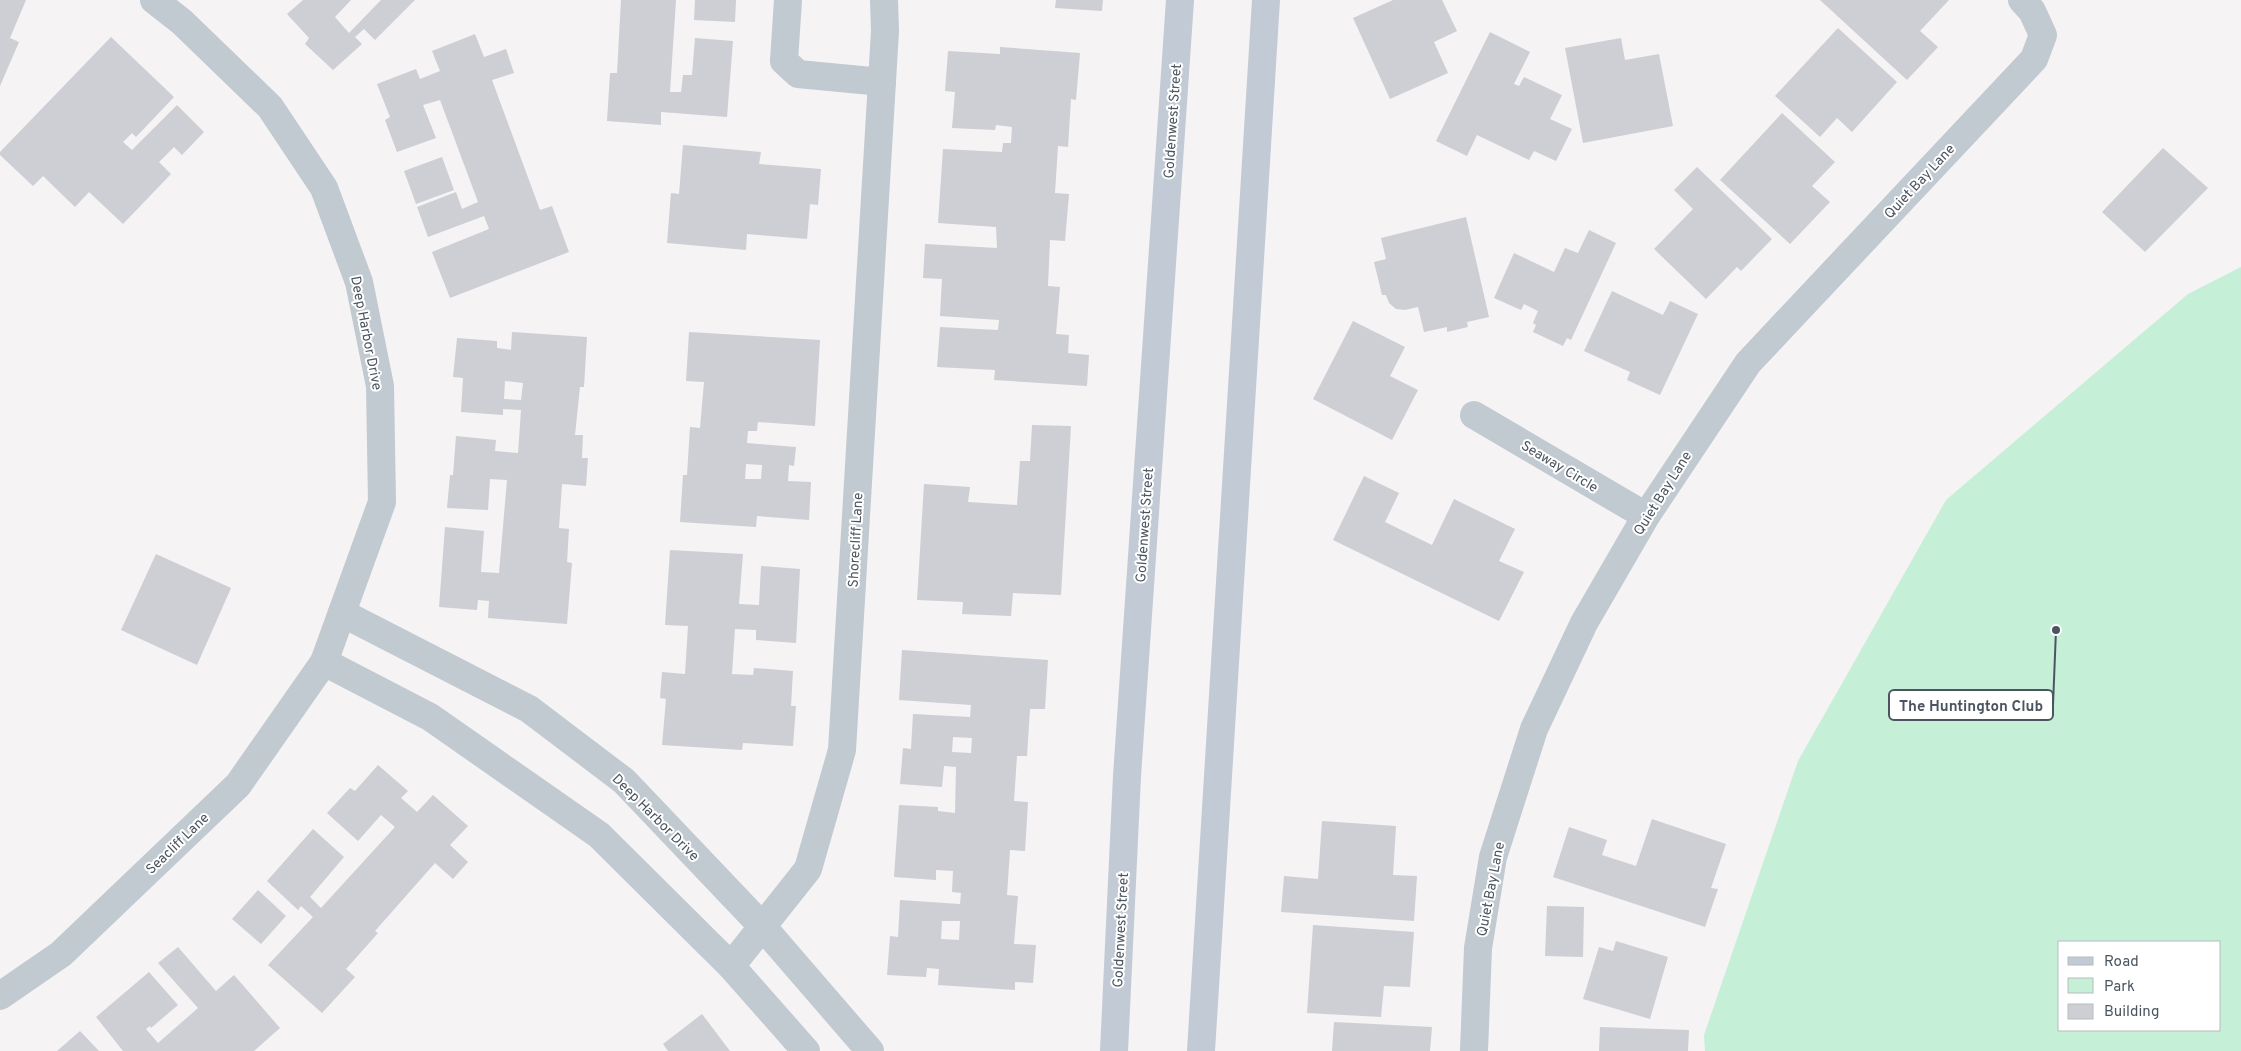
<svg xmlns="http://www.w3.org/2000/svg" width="2241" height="1051" font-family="Overpass,sans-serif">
<rect width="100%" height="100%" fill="#f5f3f3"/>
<!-- green -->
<path fill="#c5efd6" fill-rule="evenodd" d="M2241 267V1051H1705L1704 1035 1798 761 1946 500 2188 294ZM2060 942H2220V1030H2060Z"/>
<!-- building -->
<g fill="#cdcfd4" fill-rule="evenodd">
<path d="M0 0H26L10 38 19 42 0 86Z"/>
<path d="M303 0H351L335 17 349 33 381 0H415L375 40 364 29 355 37 362 44 333 70 305 44 309 38 287 14Z"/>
<path d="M621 0H676L670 92H681L683 75H692L695 38 733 41 727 117 661 112V125L607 121 610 73H617Z"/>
<path d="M695 0H736L735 22 694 20Z"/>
<path d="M1056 0H1103L1102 11 1055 8Z"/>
<path d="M1393 0H1442L1457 31 1434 42 1448 73 1390 99 1353 18Z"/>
<path d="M1820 0H1949L1920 31 1938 47 1907 80Z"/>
<path d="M1838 28 1897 82 1852 132 1837 118 1820 137 1775 96Z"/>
<path d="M1490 32 1530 52 1514 84 1519 86 1524 77 1562 95 1550 119 1572 129 1556 161 1534 151 1529 160 1477 135 1467 156 1436 141Z"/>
<path d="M475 34 484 57 506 49 514 73 492 80 540 210 552 206 569 252 450 298 432 252 489 229 484 216 428 237 417 207 456 192 462 209 478 202 440 100 423 105 436 138 397 152 385 120 390 117 377 84 416 69 420 79 440 71 432 51Z"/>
<path d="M111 37 174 97 136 137 132 133 123 142 132 150 177 105 204 132 182 155 174 147 159 162 171 174 123 224 89 192 75 207 43 176 33 186 0 155V152Z"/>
<path d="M1621 38 1625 60 1659 54 1673 126 1583 143 1565 48Z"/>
<path d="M1000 47 1080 53 1076 100 1071 99 1068 147 1058 146 1055 193 1069 194 1065 241 1050 240 1048 286 1060 287 1056 334 1069 335 1068 353 1089 355 1087 386 994 380 995 370 937 367 940 327 998 330 999 320 940 316 942 279 923 278 925 244 997 248 996 227 938 223 943 149 1002 152 1003 143H1011L1012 127 996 125 995 130 952 128 955 92 945 91 948 51 1000 54Z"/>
<path d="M1782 113 1835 162 1812 186 1830 202 1790 244 1720 180Z"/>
<path d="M683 145 761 152 759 164 821 169 818 205 810 204 807 239 747 234 746 250 667 243 671 193 679 194Z"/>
<path d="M2163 148 2208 188 2145 252 2102 212Z"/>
<path d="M442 157 454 190 416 204 404 171Z"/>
<path d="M1697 167 1772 239 1741 271 1737 267 1706 299 1654 249 1693 209 1674 190Z"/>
<path d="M1466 217 1489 317 1467 322 1468 327 1447 332V327L1424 332 1418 307 1405 310 1396 309 1389 303 1386 295H1382L1374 262 1386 259 1381 238Z"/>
<path d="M1589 230 1616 243 1571 340 1567 338 1563 346 1533 332 1536 325 1533 323 1538 311 1524 304 1521 310 1494 298 1514 253 1554 272 1565 248 1578 253Z"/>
<path d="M1612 291 1663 315 1670 301 1698 314 1660 395 1627 380 1630 372 1584 351Z"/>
<path d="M1353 321 1405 347 1390 376 1418 390 1392 440 1313 399Z"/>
<path d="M512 332 587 337 584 387H580L575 435H583L582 458H588L586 486 562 484 559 528 569 529 567 562 572 563 567 624 488 618 489 601 478 600 477 610 439 607 445 527 484 531 481 572 499 573 507 480 490 479 488 510 447 508 450 475H453L456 436 496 440 495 451 518 453 521 410 503 409V415L461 412 463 378 453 377 457 338 497 341V348L511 350ZM505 381 523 383 521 400 504 399Z"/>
<path d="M689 332 820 340 815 426 758 422 757 431H748L747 443 796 447 794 466 789 465 788 481 811 482 809 520 757 516 756 527 680 522 683 475H687L690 427 700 428 704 382 686 381ZM746 464 762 465 761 479H745Z"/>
<path d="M1032 425 1071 426 1061 595 1013 593 1011 616 962 614 963 602 917 600 924 484 970 487 968 502 1017 505 1020 461H1030Z"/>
<path d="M1364 476 1399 493 1385 522 1432 545 1454 499 1515 529 1499 561 1524 572 1499 621 1333 540Z"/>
<path d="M670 550 743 554 739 604 759 605 761 566 800 569 796 643 756 640V630L735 629 732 674 753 675 754 668 793 671 791 706H796L793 746 743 743 742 750 662 745 666 699 660 698 662 672 685 674 688 626 665 625Z"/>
<path d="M156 554 231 588 197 665 121 630Z"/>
<path d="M902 650 1048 660 1045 709H1030L1027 756H1017L1014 801 1028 802 1025 851 1010 850 1007 895 1018 896 1014 944 1036 945 1033 983 1015 982V990L938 985 939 969 927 968 926 977 887 975 890 936 898 937 900 900 960 904 961 893 952 892 953 871 936 870V880L894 877 899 805 938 807V811L955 813 956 767 944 766 942 787 900 784 903 748 911 749 913 714 970 717 971 705 899 700ZM953 737 972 738 971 753 952 752ZM942 921H960L959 940 941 939Z"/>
<path d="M378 765 408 791 401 798 417 812 433 795 468 826 450 845 468 862 453 879 435 863 375 931 378 933 346 969 355 977 322 1013 268 965 313 917 301 906 298 910 267 881 313 829 344 857 310 897 321 908 395 827 381 815 358 841 327 813 350 788 355 791Z"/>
<path d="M1652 819 1726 844 1711 888 1718 889 1705 927 1553 877 1569 827 1607 840 1602 855 1636 866Z"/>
<path d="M1322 821 1396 826 1393 875 1417 876 1414 921 1281 912 1284 876 1318 879Z"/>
<path d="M258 890 286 916 261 944 232 919Z"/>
<path d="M1547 906 1584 907 1583 957 1545 956Z"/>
<path d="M1313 925 1414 932 1410 987 1384 986 1381 1017 1307 1013Z"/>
<path d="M1616 941 1668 957 1650 1019 1583 999 1599 947 1613 951Z"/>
<path d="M178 947 216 991 234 975 280 1028 254 1051H123L96 1017 149 972 178 1005 151 1028 150 1026 146 1029 158 1043 198 1008 158 963Z"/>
<path d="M702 1014 730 1051H668L663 1044Z"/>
<path d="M1334 1022 1432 1027 1430 1051H1332Z"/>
<path d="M1600 1027 1689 1030 1688 1051H1599Z"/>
<path d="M80 1031 99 1051H57Z"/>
</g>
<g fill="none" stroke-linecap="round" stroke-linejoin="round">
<!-- minor -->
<g stroke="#c1c9d1" stroke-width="28">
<path d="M788 0 784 61 798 74 882 82"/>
<path d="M1474 415 1646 516"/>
<path d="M342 613 529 709 624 781 762 926 870 1051"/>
<path d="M324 662 430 717 599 835 731 966 806 1051"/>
<path d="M731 966 808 869 842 750 885 31 884 0"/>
<path d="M0 996 61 954 238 785 324 662 382 502 380 386 359 282 324 188 270 107 182 22 154 0"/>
<path d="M1474 1051 1478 948 1493 857 1534 729 1584 623 1646 516 1748 363 2034 59 2043 35 2032 11 2022 0"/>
</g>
<!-- secondary -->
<g stroke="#c2cad5" stroke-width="28">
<path d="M1114 1051 1127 776 1180 0"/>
<path d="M1201 1051 1266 0"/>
</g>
</g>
<g text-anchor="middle" stroke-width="4" stroke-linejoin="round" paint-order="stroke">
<!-- street labels -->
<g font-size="14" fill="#4b5560" stroke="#fff">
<text transform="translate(1172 121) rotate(-86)" y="5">Goldenwest Street</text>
<text transform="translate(1919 181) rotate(-47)" y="5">Quiet Bay Lane</text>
<text transform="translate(367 333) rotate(79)" y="5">Deep Harbor Drive</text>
<text transform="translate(1560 466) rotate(31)" y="5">Seaway Circle</text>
<text transform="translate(1662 493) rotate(-58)" y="5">Quiet Bay Lane</text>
<text transform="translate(1144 525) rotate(-86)" y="5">Goldenwest Street</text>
<text transform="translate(855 540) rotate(-87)" y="5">Shorecliff Lane</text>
<text transform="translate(656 817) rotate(45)" y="5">Deep Harbor Drive</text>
<text transform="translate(177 843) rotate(-44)" y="5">Seacliff Lane</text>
<text transform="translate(1490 889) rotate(-79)" y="5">Quiet Bay Lane</text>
<text transform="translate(1120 930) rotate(-87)" y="5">Goldenwest Street</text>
</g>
</g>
<!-- callouts -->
<path fill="none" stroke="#4b5560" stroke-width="2" d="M2056 630L2053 705"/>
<circle fill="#4b5560" stroke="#fff" stroke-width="2" cx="2056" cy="630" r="5"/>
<rect fill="#fff" stroke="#4b5560" stroke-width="2" x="1889" y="690" width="164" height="30" rx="5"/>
<g font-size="15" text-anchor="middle" font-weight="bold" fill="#4b5560">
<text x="1971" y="711">The Huntington Club</text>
</g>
<!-- legend -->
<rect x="2058" y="941" width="162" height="90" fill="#ffffff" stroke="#b7bbbf"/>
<rect x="2068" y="957" width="25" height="8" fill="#c2cad5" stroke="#b7bbbf"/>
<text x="2104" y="966" font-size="15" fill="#4b5560">Road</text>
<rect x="2068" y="978" width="25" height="15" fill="#c5efd6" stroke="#b7bbbf"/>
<text x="2104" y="991" font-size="15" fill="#4b5560">Park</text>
<rect x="2068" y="1004" width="25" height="15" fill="#cdcfd4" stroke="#b7bbbf"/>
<text x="2104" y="1016" font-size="15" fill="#4b5560">Building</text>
</svg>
